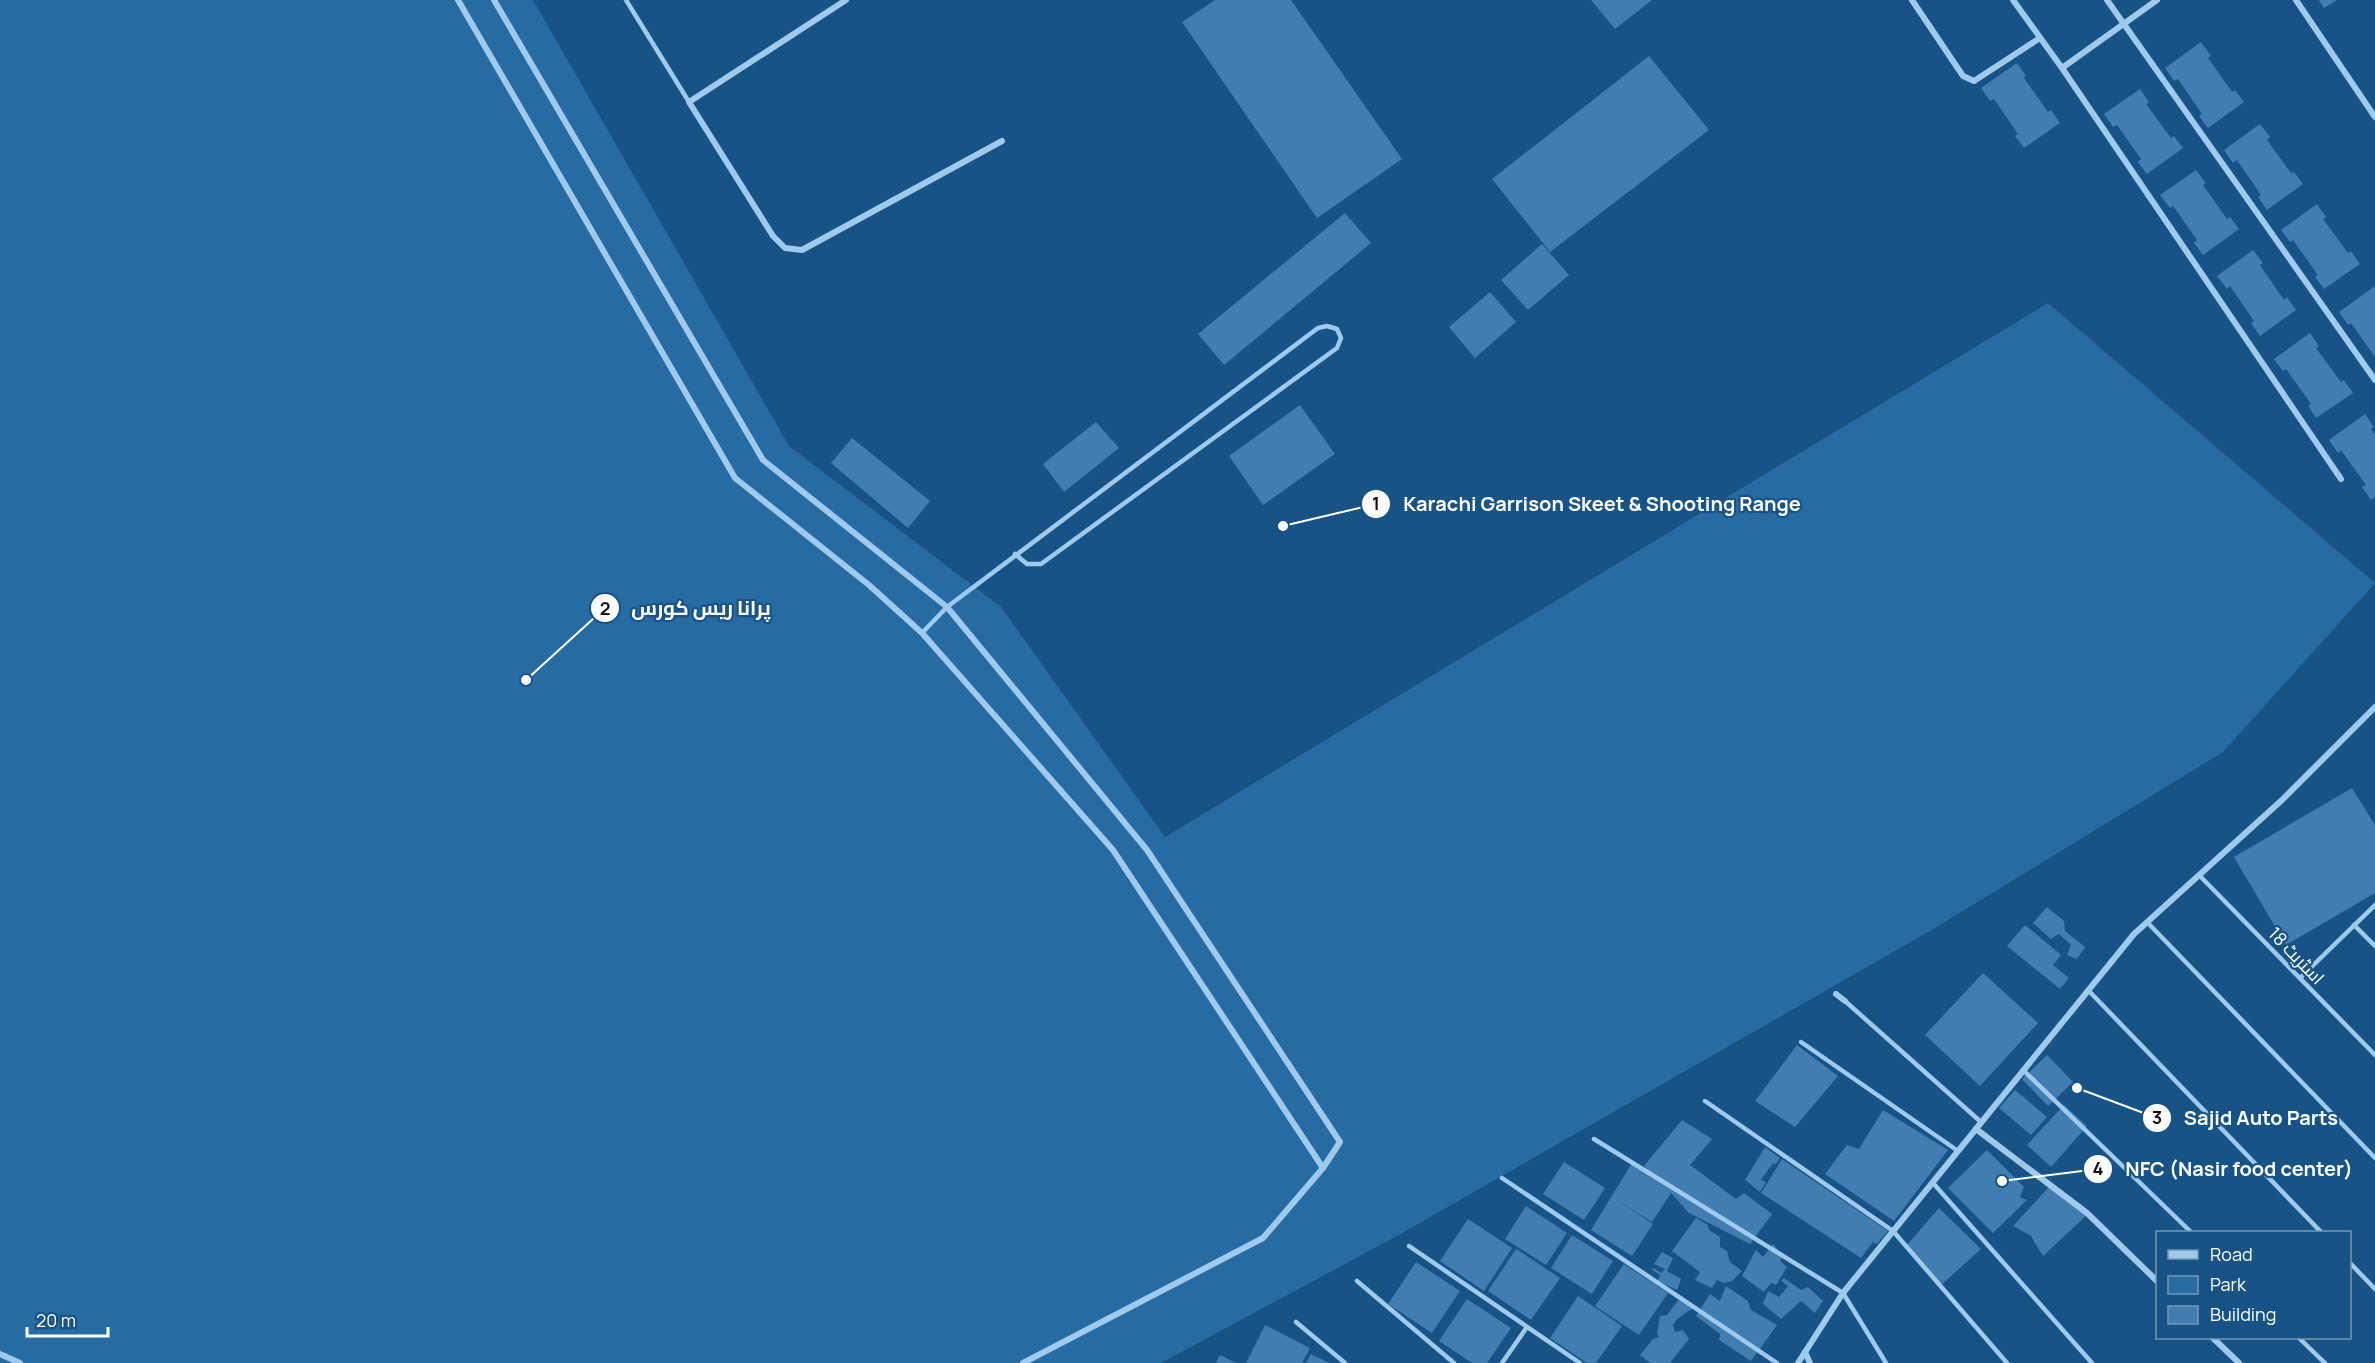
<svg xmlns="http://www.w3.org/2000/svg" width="2375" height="1363" font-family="Manrope,Cairo,sans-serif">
<rect width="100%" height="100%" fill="#185385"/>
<!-- green -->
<path fill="#276ba3" d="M0 0H533L789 446 1001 607 1165 837 2048 303 2375 583 2223 752 1935 928 1397 1236 1161 1363H0Z"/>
<!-- building -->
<g fill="#417daf">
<path d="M1215 0H1291L1402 159 1317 218 1182 22Z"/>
<path d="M1591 0H1652L1615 29Z"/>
<path d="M2319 0H2337L2324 8Z"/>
<path d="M2201 42 2211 56 2208 58 2232 92 2235 90 2244 102 2208 128 2199 116 2202 114 2178 79 2174 81 2165 68Z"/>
<path d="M1649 56 1709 130 1550 252 1492 179Z"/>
<path d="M2017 63 2026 76 2024 78 2048 112 2051 110 2060 123 2024 148 2015 136 2018 134 1994 99 1990 101 1981 88Z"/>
<path d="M2140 89 2149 102 2146 104 2171 138 2174 136 2183 148 2147 174 2138 162 2141 159 2117 125 2113 127 2104 114Z"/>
<path d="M2260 124 2270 137 2267 140 2291 173 2294 172 2303 184 2267 210 2258 197 2261 195 2237 160 2233 163 2224 150Z"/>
<path d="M2196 170 2206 183 2203 185 2227 219 2230 217 2239 229 2203 255 2194 243 2197 240 2173 206 2170 208 2160 195Z"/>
<path d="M2317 204 2326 217 2323 219 2348 253 2351 251 2360 264 2324 289 2315 277 2318 275 2293 240 2290 242 2281 230Z"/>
<path d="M1345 213 1371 243 1224 365 1198 334Z"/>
<path d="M1542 244 1569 275 1528 310 1501 280Z"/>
<path d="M2253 250 2263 263 2260 265 2284 300 2287 297 2296 310 2260 336 2251 323 2254 321 2230 286 2227 289 2217 276Z"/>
<path d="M2375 286V357L2351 323 2348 325 2339 312Z"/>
<path d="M1490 292 1516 322 1475 358 1449 327Z"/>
<path d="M2310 333 2319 346 2316 348 2341 382 2344 380 2353 393 2316 418 2308 406 2311 404 2286 369 2283 371 2274 359Z"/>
<path d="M1300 405 1335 454 1263 505 1229 456Z"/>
<path d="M2365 414 2374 427 2371 429 2375 435V497L2371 500 2362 487 2366 485 2341 450 2338 453 2329 440Z"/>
<path d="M1096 422 1119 448 1064 492 1043 464Z"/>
<path d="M852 438 930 501 908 528 831 463Z"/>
<path d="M2352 788 2375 825V893L2286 945 2234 857Z"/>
<path d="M2047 907 2064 921 2065 931 2085 947 2077 959 2067 955 2071 945 2059 934 2051 939 2033 923Z"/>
<path d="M2025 925 2061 955 2053 965 2069 978 2060 989 2007 946Z"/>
<path d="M1983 973 2038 1023 1980 1086 1925 1035Z"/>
<path d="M1797 1045 1838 1076 1795 1127 1755 1101Z"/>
<path d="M2047 1055 2073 1082 2048 1106 2022 1079Z"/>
<path d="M2015 1090 2047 1117 2031 1135 1999 1108Z"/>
<path d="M2064 1105 2087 1126 2051 1167 2027 1145Z"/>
<path d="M1883 1110 1948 1150 1894 1221 1825 1174 1847 1145 1859 1149Z"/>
<path d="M1682 1120 1712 1139 1690 1165 1736 1199 1744 1193 1772 1214 1750 1244 1689 1213 1671 1193 1652 1222 1617 1200 1653 1224 1632 1256 1591 1230 1632 1163 1657 1179 1644 1166Z"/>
<path d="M1765 1147 1780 1158 1775 1165 1773 1163 1761 1180 1766 1182 1760 1192 1745 1180Z"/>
<path d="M1987 1150 2024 1187 2020 1197 2027 1200 1993 1233 1948 1188Z"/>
<path d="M1782 1159 1888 1231 1877 1244 1873 1242 1861 1258 1761 1193Z"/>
<path d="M1564 1162 1605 1188 1584 1220 1543 1194Z"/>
<path d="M2050 1186 2087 1215 2043 1256 2031 1236 2013 1226Z"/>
<path d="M1526 1206 1567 1233 1546 1265 1505 1239Z"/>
<path d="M1939 1208 1981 1249 1940 1286 1907 1245Z"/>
<path d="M1696 1218 1708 1225 1709 1230 1720 1237V1247L1727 1251 1730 1262 1742 1271 1732 1281 1724 1283 1717 1280 1712 1288 1695 1280 1700 1272 1672 1251Z"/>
<path d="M1468 1219 1512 1248 1484 1291 1440 1261Z"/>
<path d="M1572 1235 1613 1261 1592 1294 1551 1268Z"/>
<path d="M1773 1244 1783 1255 1780 1261 1787 1267 1776 1285 1771 1283 1764 1292 1742 1276 1756 1250 1763 1257Z"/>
<path d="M1516 1249 1560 1278 1531 1320 1488 1291Z"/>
<path d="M1662 1252 1673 1258 1667 1271 1681 1279 1677 1290 1658 1281 1660 1275 1651 1269 1654 1268 1661 1273 1665 1269 1654 1264Z"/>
<path d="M1416 1262 1460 1291 1432 1333 1388 1304Z"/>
<path d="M1624 1264 1668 1293 1639 1335 1595 1306Z"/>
<path d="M1784 1278 1801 1290 1808 1287 1823 1301 1815 1313 1801 1301 1781 1319 1763 1304 1768 1291 1779 1297 1788 1286 1781 1281Z"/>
<path d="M1726 1286 1748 1301 1751 1310 1777 1325 1751 1361 1719 1340 1720 1334 1696 1316 1710 1294 1720 1301Z"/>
<path d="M1578 1296 1622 1326 1596 1363H1587L1550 1338Z"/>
<path d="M1680 1298 1693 1308 1677 1319 1673 1325 1675 1332 1683 1330 1689 1339 1670 1363H1650L1640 1355 1653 1339 1659 1337 1657 1334 1660 1316 1667 1315Z"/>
<path d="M1467 1299 1511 1328 1487 1363H1472L1439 1341Z"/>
<path d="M1265 1325 1310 1348 1302 1363H1246Z"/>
<path d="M1311 1354 1329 1363H1306Z"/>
<path d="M1220 1355 1236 1363H1216Z"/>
</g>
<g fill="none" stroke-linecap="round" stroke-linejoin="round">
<!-- lane -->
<g stroke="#9ecaed" stroke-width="4.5">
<path d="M626 0 689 102"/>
<path d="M922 633 947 607 1318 328 1327 326 1337 329 1341 338 1337 348 1041 564H1027L1015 554"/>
<path d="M2199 875 2375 1055"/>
<path d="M2147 922 2375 1158"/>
<path d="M2354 925 2375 946"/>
<path d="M2300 978 2375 905"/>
<path d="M2088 990 2321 1232"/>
<path d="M1845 1001 1981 1122"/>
<path d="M1801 1042 1958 1151"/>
<path d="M2023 1070 2191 1232"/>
<path d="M1705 1101 1893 1231 2007 1363"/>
<path d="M1594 1139 1843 1293 1886 1363"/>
<path d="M1502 1178 1777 1363"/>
<path d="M1933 1183 2092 1363"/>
<path d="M1409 1246 1580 1363"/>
<path d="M2350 1263 2375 1289"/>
<path d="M1357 1281 1454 1363"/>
<path d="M1296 1322 1345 1363"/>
<path d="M2299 1338 2325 1363"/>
<path d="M1502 1363 1527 1327"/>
</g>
<!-- street -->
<g stroke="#9ecaed" stroke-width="6">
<path d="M458 0 735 478 869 585 922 633 1113 850 1323 1168"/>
<path d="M494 0 763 460 947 607 1147 850 1340 1142 1323 1168 1263 1238 1023 1363"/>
<path d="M846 0 689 102 773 236 785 248 802 250 1002 141"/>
<path d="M1912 0 1963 76 1974 81 2040 38"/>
<path d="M2013 0 2062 68 2341 479"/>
<path d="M2107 0 2375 380"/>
<path d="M2296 0 2375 117"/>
<path d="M2062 68 2157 0"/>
<path d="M1836 994 1845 1001"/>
<path d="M1976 1129 2087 1213 2158 1282"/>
<path d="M2213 1338 2239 1363"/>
<path d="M1805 1352 1810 1363"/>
<path d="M0 1354 20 1363"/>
<path d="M1798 1363 1843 1293 2134 934 2282 800 2375 707"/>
</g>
</g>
<g text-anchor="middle" stroke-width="4.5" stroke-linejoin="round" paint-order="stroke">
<!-- street labels -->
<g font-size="18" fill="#fff" stroke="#185385">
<text transform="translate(2296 956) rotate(46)" y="6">اسٹریٹ 18</text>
</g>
</g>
<!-- callouts -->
<path fill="none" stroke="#fff" stroke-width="2" d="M1283 526L1376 504M526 680L605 608M2077 1088L2157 1118M2002 1181L2098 1169"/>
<g fill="#fff" stroke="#185385" stroke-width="2">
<circle cx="1283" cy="526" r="6"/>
<circle cx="526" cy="680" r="6"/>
<circle cx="2077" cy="1088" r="6"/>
<circle cx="2002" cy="1181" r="6"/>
<circle cx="1376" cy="504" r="15"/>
<circle cx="605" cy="608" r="15"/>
<circle cx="2157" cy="1118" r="15"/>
<circle cx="2098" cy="1169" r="15"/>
</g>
<g font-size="18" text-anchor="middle" font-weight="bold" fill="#111">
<text x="1376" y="510">1</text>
<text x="605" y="615">2</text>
<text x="2157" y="1124">3</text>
<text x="2098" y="1175">4</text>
</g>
<g font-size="20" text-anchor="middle" font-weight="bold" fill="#fff" stroke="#185385" stroke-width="4.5" stroke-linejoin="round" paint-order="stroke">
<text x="1602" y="511">Karachi Garrison Skeet &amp; Shooting Range</text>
<text x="701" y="615">پرانا ریس کورس</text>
<text x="2261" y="1125">Sajid Auto Parts</text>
<text x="2239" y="1176">NFC (Nasir food center)</text>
</g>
<!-- legend -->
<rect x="2156" y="1231" width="195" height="108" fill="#185385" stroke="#7498b6" stroke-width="1.5"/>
<rect x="2168" y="1250" width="30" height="9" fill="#9ecaed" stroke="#7498b6" stroke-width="1.5"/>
<text x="2210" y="1261" font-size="18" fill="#ffffff">Road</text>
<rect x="2168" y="1276" width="30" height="18" fill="#276ba3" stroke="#7498b6" stroke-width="1.5"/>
<text x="2210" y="1291" font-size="18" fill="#ffffff">Park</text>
<rect x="2168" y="1306" width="30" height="18" fill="#417daf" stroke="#7498b6" stroke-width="1.5"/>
<text x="2210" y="1321" font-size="18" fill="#ffffff">Building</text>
<!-- scale -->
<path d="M27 1327v9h81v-9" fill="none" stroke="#ffffff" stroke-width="3"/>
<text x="36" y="1327" font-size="18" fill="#ffffff" stroke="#185385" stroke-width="4.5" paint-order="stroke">20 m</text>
</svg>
